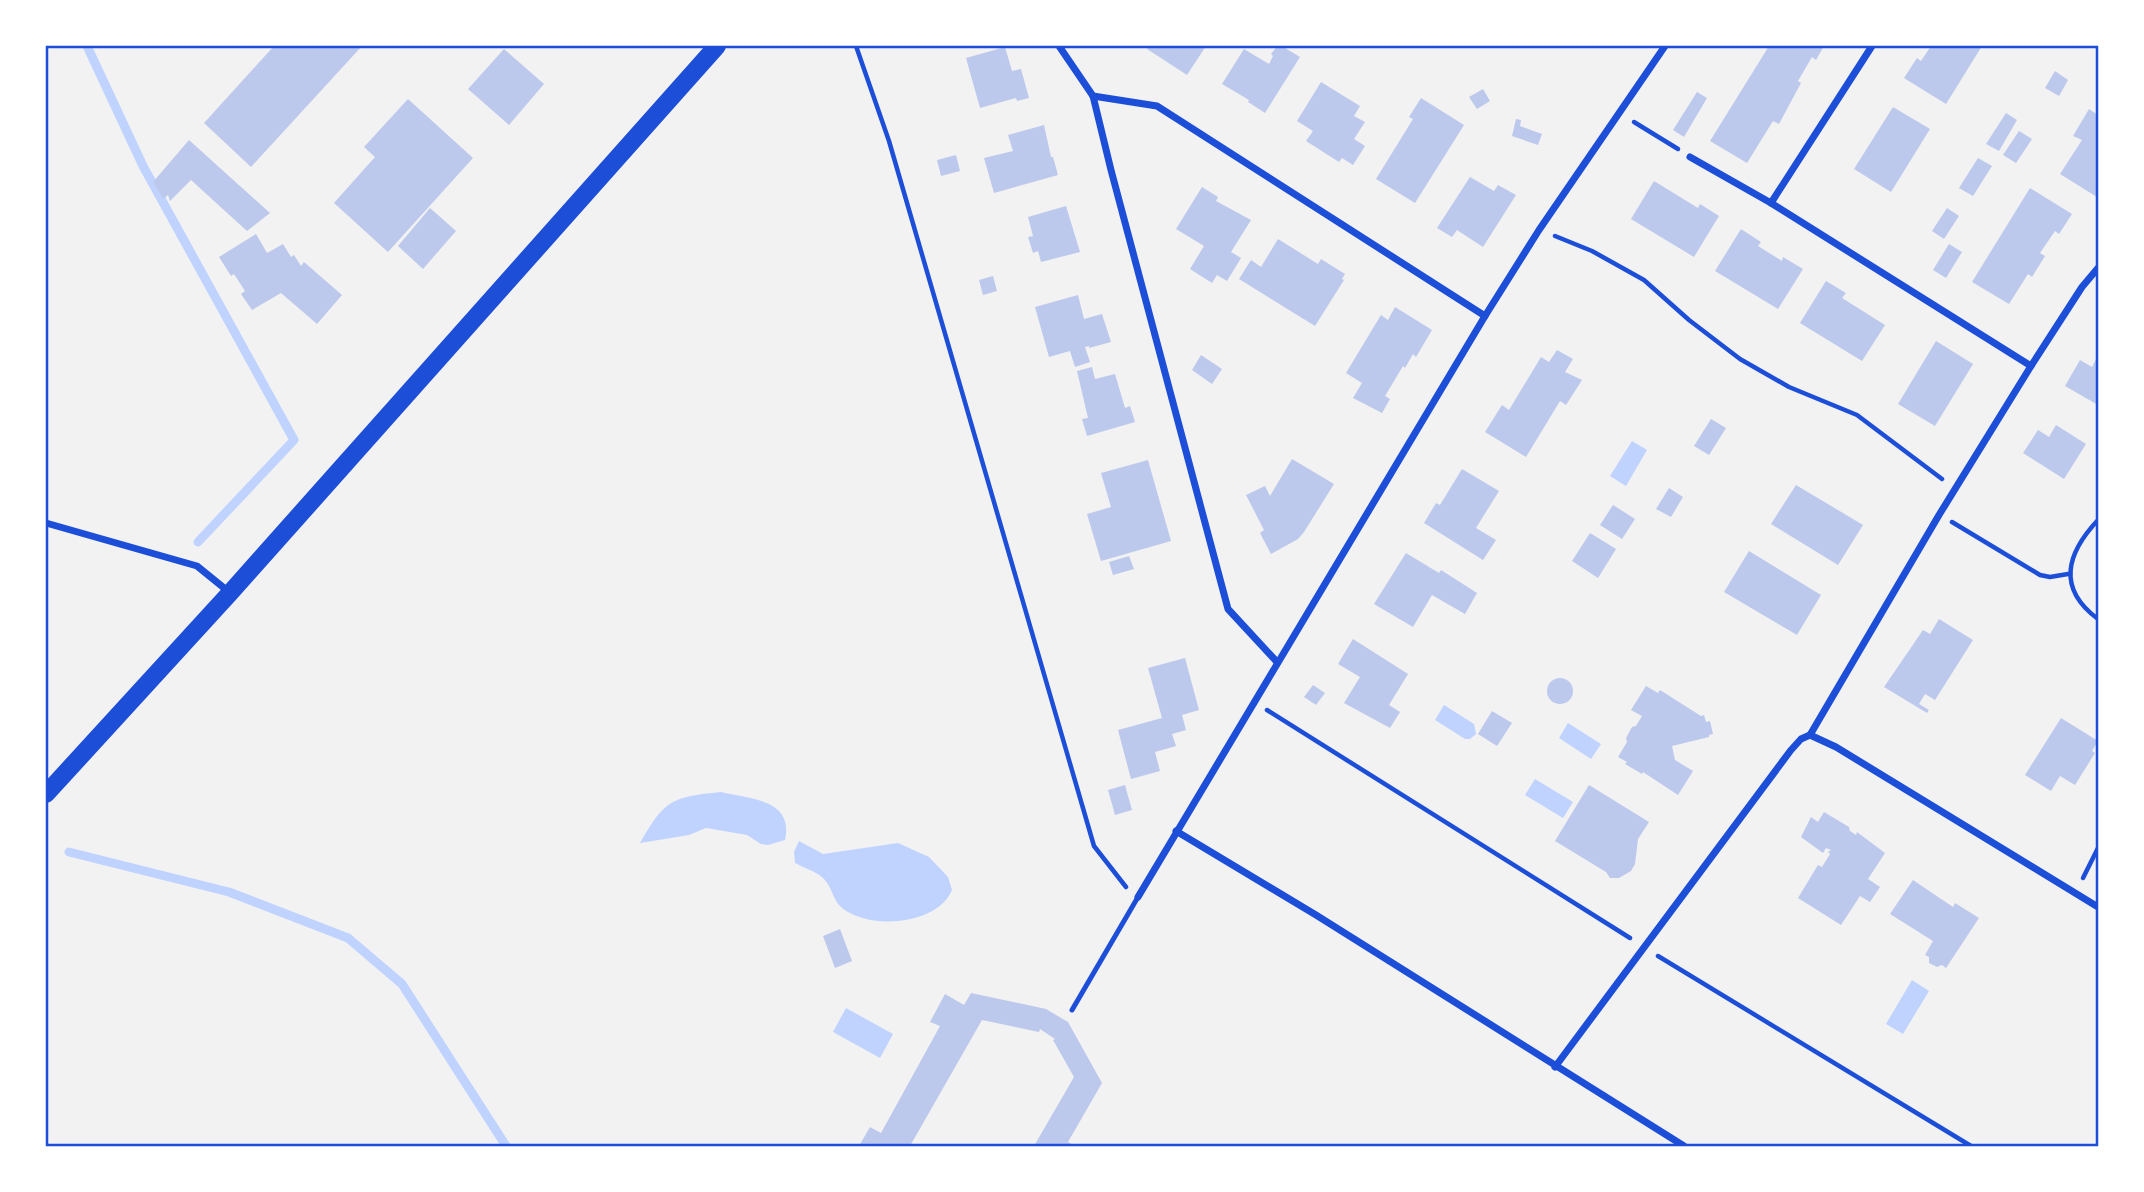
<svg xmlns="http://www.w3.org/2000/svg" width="2144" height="1192" font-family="'Libre Baskerville',serif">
<rect width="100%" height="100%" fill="#f2f2f2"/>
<!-- water -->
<g fill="#bfd3fe">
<path d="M1632 441 1647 450 1626 486 1610 476Z"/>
<path d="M1444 705 1474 724 1476 734 1470 739H1465L1435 720Z"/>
<path d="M1568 723 1601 744 1591 759 1559 738Z"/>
<path d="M1535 779 1573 802 1563 818 1525 795Z"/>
<path d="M721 792C750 799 794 799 785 840L768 845 761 844 747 835 706 828 689 835 640 843C665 800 671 797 721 792Z"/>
<path d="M799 841 823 854 898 843 929 857 948 877 952 890C938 925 868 931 841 907 833 900 832 887 824 879 818 872 804 868 795 863L794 852Z"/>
<path d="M1912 980 1929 991 1903 1034 1886 1024Z"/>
<path d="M846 1008 893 1034 880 1058 833 1032Z"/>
</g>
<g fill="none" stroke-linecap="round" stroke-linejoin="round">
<!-- stream -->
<g stroke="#bfd3fe" stroke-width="9">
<path d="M87 46 143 166 294 440 198 542"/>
<path d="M69 852 229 892 348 938 402 984 506 1146"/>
</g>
</g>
<!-- building -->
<g fill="#bdc9ec">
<path d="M274 46H362L251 167 204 123Z"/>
<path d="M1150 46H1206L1187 75 1147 49Z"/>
<path d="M1277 46H1282L1300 57 1265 113 1248 102 1249 100 1222 84 1244 49 1269 64 1273 56 1271 54Z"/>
<path d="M1769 46H1824L1816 60 1812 57 1798 81 1801 83 1779 124 1773 121 1747 163 1710 141Z"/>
<path d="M1931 46H1982L1946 104 1904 78 1917 58 1921 61Z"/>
<path d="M1005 47 1012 71 1021 69 1029 98 1017 101 1016 98 980 108 966 58Z"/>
<path d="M504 49 544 84 509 125 468 89Z"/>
<path d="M2055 71 2068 80 2059 96 2045 88Z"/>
<path d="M1321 82 1360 106 1354 116 1365 122 1354 139 1365 146 1353 165 1342 158 1339 162 1306 141 1313 131 1297 121Z"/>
<path d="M1483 89 1490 101 1477 109 1469 97Z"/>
<path d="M1697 92 1707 98 1684 137 1673 130Z"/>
<path d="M1421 98 1464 125 1415 203 1376 179 1413 119 1409 117Z"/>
<path d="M408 99 473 158 388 252 334 203 375 157 364 147Z"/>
<path d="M1893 107 1930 129 1891 192 1854 169Z"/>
<path d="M2089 109 2098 115 2097 197 2060 174 2082 140 2073 136Z"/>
<path d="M2006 113 2017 120 1999 151 1986 144Z"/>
<path d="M1516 119 1521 120 1520 126 1542 134 1538 145 1512 136Z"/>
<path d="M1044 125 1051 157H1053L1058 175 994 193 984 158 1013 151 1008 135Z"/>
<path d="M2019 131 2032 139 2016 163 2003 155Z"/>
<path d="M189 140 270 213 247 231 191 180 170 201 168 195 163 199 153 182Z"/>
<path d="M956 155 960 171 941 176 937 160Z"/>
<path d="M1978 158 1992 166 1973 196 1959 188Z"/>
<path d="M1470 177 1494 191 1498 185 1516 195 1483 247 1457 230 1452 237 1437 228Z"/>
<path d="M1654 181 1698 208 1700 204 1719 216 1694 257 1631 219Z"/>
<path d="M1202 187 1218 197 1216 201 1251 220 1231 252 1241 258 1227 281 1217 275 1212 283 1190 269 1204 246 1176 229Z"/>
<path d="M2030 188 2072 214 2059 234 2055 231 2040 253 2045 256 2032 277 2028 274 2009 304 1972 282Z"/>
<path d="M1066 206 1080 252 1041 262 1038 251 1033 253 1028 237 1033 236 1028 217Z"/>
<path d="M430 208 456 231 423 269 398 246Z"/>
<path d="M1947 208 1959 216 1944 239 1932 231Z"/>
<path d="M1741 229 1761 242 1758 246 1782 261 1783 257 1803 269 1778 309 1715 271Z"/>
<path d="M256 234 267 253 283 244 291 257 294 255 301 266 304 262 342 295 317 324 281 293 252 310 241 294 245 291 234 274 231 276 219 257Z"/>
<path d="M1278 239 1318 264 1321 259 1345 274 1342 279 1344 280 1315 326 1239 279 1251 260 1261 267Z"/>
<path d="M1949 244 1962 252 1946 278 1933 270Z"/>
<path d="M993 276 997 291 983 295 979 280Z"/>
<path d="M1826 281 1846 293 1842 298 1885 325 1862 361 1800 323Z"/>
<path d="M1078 295 1084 319 1102 314 1111 342 1089 348V346L1085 347 1090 362 1075 367 1070 351 1049 357 1035 307Z"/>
<path d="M1395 307 1432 330 1416 357 1413 354 1405 368 1403 366 1385 396 1390 399 1382 413 1353 398 1362 383 1346 373 1381 315 1388 320Z"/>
<path d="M1936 341 1973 364 1935 426 1898 404Z"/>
<path d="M1557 350 1573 359 1565 372 1582 380 1566 405 1560 401 1526 457 1485 432 1502 405 1509 410 1541 357 1549 362Z"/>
<path d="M1201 355 1222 369 1212 384 1192 370Z"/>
<path d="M2098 355V405L2065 386 2080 360 2092 367Z"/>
<path d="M1092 367 1095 379 1115 374 1125 408 1130 406 1135 422 1087 436 1082 419 1088 418 1077 371Z"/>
<path d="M1711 419 1726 428 1709 455 1694 446Z"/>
<path d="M2056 425 2086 444 2064 479 2023 453 2038 430 2049 437Z"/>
<path d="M1292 459 1334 484 1304 532 1298 539 1271 554 1260 533 1264 530 1246 495 1265 486 1270 496Z"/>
<path d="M1148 460 1171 541 1101 561 1087 514 1111 507 1101 473Z"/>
<path d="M1462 469 1499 491 1476 528 1496 540 1483 560 1424 523 1436 503 1440 505Z"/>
<path d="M1796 485 1863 525 1838 565 1771 524Z"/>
<path d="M1669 488 1683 497 1671 517 1656 509Z"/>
<path d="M1613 505 1635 519 1622 539 1600 525Z"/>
<path d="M1590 533 1616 549 1598 578 1572 561Z"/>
<path d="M1749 551 1821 595 1797 635 1724 592Z"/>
<path d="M1406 553 1439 573 1441 570 1477 593 1465 614 1432 595 1413 627 1374 604Z"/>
<path d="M1129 556 1134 569 1113 575 1109 562Z"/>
<path d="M1939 619 1973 640 1935 700 1925 694 1919 704 1929 710 1927 713 1884 687 1923 630 1930 634Z"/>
<path d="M1353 639 1408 674 1389 705 1400 712 1390 728 1344 703 1360 677 1338 664Z"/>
<path d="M1185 658 1199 710 1182 715 1186 730 1172 734 1176 746 1155 752 1160 771 1131 779 1118 730 1162 718 1148 668Z"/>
<circle cx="1560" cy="691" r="13"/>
<path d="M1313 685 1325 693 1316 705 1304 697Z"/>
<path d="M1646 686 1658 693 1660 690 1701 716 1704 715 1706 722 1710 721 1713 734 1709 735V737L1672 746 1675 760 1693 771 1678 795 1643 772 1642 774 1625 764 1627 762 1618 757 1627 742 1626 738 1632 727 1636 726 1642 716 1631 710Z"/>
<path d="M1492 711 1512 723 1497 746 1478 734Z"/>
<path d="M2061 718 2098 741 2092 751 2095 753 2075 785 2060 776 2051 791 2025 775Z"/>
<path d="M1125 785 1132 810 1115 815 1108 790Z"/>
<path d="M1589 785 1649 822 1638 839 1635 864 1631 871 1619 878H1610L1606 872 1555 841Z"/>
<path d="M1824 812 1849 827 1850 831 1856 835 1857 832 1885 853 1868 879 1880 887 1870 902 1860 896 1841 925 1798 898 1818 865 1822 867 1830 854 1828 852 1831 850 1826 848 1823 853 1801 837 1811 817 1818 822Z"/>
<path d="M1913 880 1953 907 1955 903 1979 918 1946 968 1942 965 1937 967 1929 963V957L1925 955 1933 941 1890 914Z"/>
<path d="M840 929 852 961 835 968 823 936Z"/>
<path d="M971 993 1046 1009 1068 1022 1102 1083 1068 1142 1075 1146H1034L1074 1077 1053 1040 1055 1039 1040 1029 1039 1032 982 1020 910 1146H859L870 1127 881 1133 940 1026 930 1022 945 994 964 1005Z"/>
</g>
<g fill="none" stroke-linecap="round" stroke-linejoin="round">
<!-- path -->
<g stroke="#1d4ed8" stroke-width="4.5">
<path d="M856 46 889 141 1094 846 1126 887"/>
<path d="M1634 122 1678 149"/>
<path d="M1555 236 1592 251 1644 280 1689 320 1740 359 1789 387 1857 415 1942 479"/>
<path d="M2098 520C2067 553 2056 588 2098 619"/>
<path d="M1952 522 2040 575 2050 577 2068 574"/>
<path d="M1267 710 1630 938"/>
<path d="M2083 878 2098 848"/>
<path d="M1658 956 1971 1146"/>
</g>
<!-- service -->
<path stroke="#1d4ed8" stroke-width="5" d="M1072 1010 1138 897"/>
<!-- minor -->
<g stroke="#1d4ed8" stroke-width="7">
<path d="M1059 46 1093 96 1111 170 1228 609 1277 662"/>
<path d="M1872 46 1771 203 2031 366"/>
<path d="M1093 96 1157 106 1485 316"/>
<path d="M1690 157 1771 203"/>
<path d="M46 523 197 566 229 592"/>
<path d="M1810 735 1836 747 2098 907"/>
<path d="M1176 831 1316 915 1684 1146"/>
<path d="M1138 897 1485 316 1539 230 1665 46"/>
<path d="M1555 1067 1791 750 1801 739 1810 735 1939 515 2031 366 2082 287 2098 268"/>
</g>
<!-- primary -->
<path stroke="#1d4ed8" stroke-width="18" d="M46 794 230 593 717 46"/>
</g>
<!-- border -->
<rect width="2144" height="1192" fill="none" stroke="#ffffff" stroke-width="94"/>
<rect x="47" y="47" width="2050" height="1098" fill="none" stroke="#1d4ed8" stroke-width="2.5"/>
</svg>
